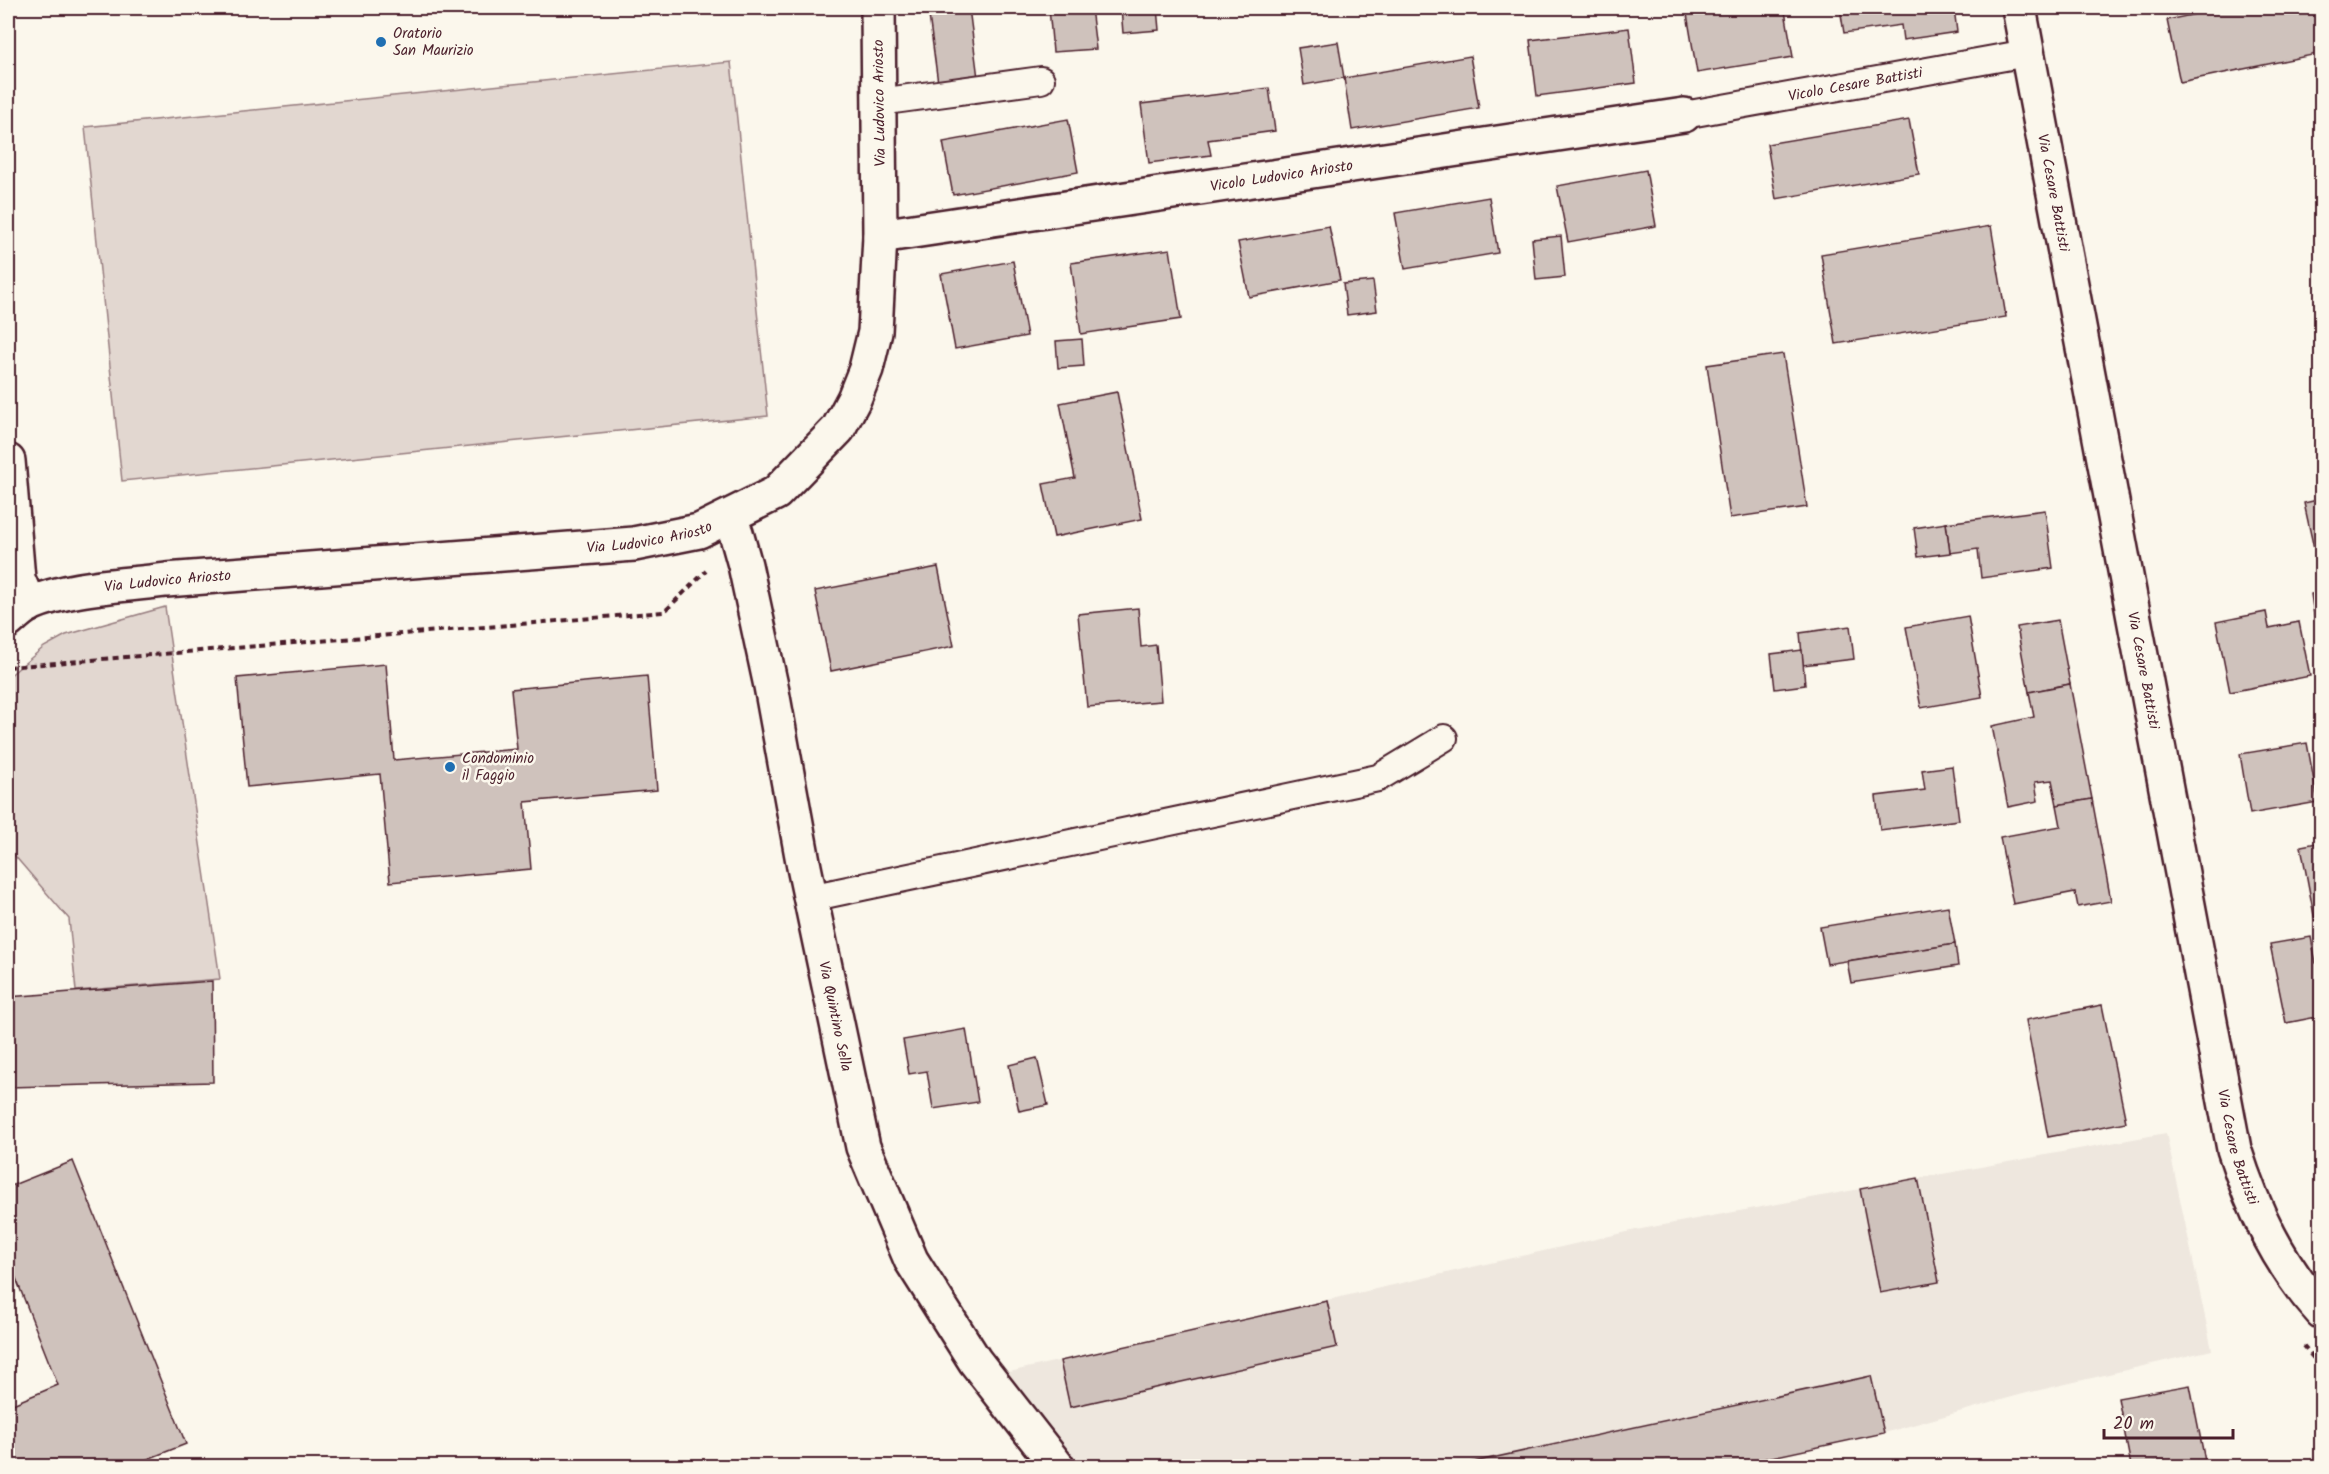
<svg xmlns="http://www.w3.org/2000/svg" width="2329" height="1474" font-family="Kalam,sans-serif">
<rect width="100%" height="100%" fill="#fbf7ec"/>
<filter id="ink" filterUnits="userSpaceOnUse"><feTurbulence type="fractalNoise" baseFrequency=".0167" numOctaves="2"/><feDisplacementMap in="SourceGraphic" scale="12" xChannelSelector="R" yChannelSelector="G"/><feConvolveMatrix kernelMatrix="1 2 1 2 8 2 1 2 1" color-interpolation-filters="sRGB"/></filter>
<g filter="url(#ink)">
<!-- built -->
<path fill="#eee7de" d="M2166 1133 2212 1350 2023 1394 1884 1433 1730 1466H1078L1005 1373 1636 1230Z"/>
<!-- green -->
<g fill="#e2d7d0" stroke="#967b7e" stroke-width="1.5">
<path d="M731 62 768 416 122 481 85 127Z"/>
<path d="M165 607 220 979 76 991 69 919 8 848V677L44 647 66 635Z"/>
</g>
<!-- building -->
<g fill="#cfc2bc" stroke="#4a1f2b" stroke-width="1.5">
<path d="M928 8H969L978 78 938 83Z"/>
<path d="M1049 8H1091L1096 49 1053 52Z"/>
<path d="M1121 8H1157L1159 30 1123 33Z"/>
<path d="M1686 8H1763L1764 14 1785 11 1793 57 1697 73Z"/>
<path d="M1840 8H1954L1957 32 1903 40 1901 25 1844 33Z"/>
<path d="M2225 8H2322V53L2180 82 2167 20Z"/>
<path d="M1629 28 1636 83 1537 96 1530 40Z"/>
<path d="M1338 42 1344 78 1304 85 1298 48Z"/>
<path d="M1470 56 1479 108 1352 130 1344 78Z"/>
<path d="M1269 88 1275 131 1208 140 1211 155 1149 163 1141 104Z"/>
<path d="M1068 119 1078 172 953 195 943 142Z"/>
<path d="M1909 120 1919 174 1776 199 1767 144Z"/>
<path d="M1646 170 1656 226 1568 242 1557 186Z"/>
<path d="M1489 197 1498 253 1405 269 1395 213Z"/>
<path d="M1329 226 1340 280 1249 297 1238 242Z"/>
<path d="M1991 226 2006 317 1836 344 1821 254Z"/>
<path d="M1561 236 1565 277 1536 280 1532 239Z"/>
<path d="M1170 249 1181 319 1081 334 1071 263Z"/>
<path d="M1013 261 1027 336 955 349 941 274Z"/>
<path d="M1373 281 1377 311 1347 315 1343 284Z"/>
<path d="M1082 339 1084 366 1058 368 1056 341Z"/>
<path d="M1783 354 1807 507 1730 518 1707 365Z"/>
<path d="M1117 392 1142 519 1054 537 1043 484 1075 478 1060 403Z"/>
<path d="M2322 499V567H2318L2304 503Z"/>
<path d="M2045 510 2053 568 1981 578 1978 549 1950 553 1946 523Z"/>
<path d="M1946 523 1950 553 1918 557 1914 528Z"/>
<path d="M938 567 954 646 831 671 815 591Z"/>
<path d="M2322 592V629H2316L2311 594Z"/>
<path d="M1138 608 1141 647 1156 645 1161 701 1087 707 1078 614Z"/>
<path d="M2266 612 2269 628 2299 622 2310 676 2230 692 2216 622Z"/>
<path d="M1968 616 1982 697 1921 708 1906 627Z"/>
<path d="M2058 620 2070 684 2029 692 2017 627Z"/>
<path d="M1850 626 1854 659 1803 665 1800 633Z"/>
<path d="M1802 650 1805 685 1775 689 1771 654Z"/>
<path d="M386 664 394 760 517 749 511 689 647 676 657 790 525 802 531 869 390 882 380 774 247 787 237 678Z"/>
<path d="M2070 684 2092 799 2057 805 2052 780 2035 782 2038 801 2008 807 1992 726 2034 717 2029 692Z"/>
<path d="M2307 743 2318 802 2250 814 2240 754Z"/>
<path d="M1952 766 1959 820 1880 830 1876 796 1925 790 1922 770Z"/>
<path d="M2092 799 2111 901 2078 907 2075 892 2013 904 2000 837 2061 826 2057 805Z"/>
<path d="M2322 842V920L2315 921 2301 846Z"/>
<path d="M1948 906 1955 944 1827 964 1820 927Z"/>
<path d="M2311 937 2316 963 2322 962V1016L2286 1023 2270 944Z"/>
<path d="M1955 944 1958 966 1851 983 1847 961Z"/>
<path d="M212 981 213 1082 8 1087V997Z"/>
<path d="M2102 1005 2126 1122 2048 1137 2026 1020Z"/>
<path d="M966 1029 978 1102 933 1109 927 1071 909 1074 903 1040Z"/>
<path d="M1037 1058 1048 1105 1019 1111 1009 1065Z"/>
<path d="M73 1161 186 1444 130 1466H8V1406L58 1385 8 1258V1187Z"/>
<path d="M1918 1178 1939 1282 1880 1293 1860 1189Z"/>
<path d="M1327 1301 1337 1347 1070 1407 1060 1361Z"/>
<path d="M1871 1376 1884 1433 1730 1466H1455Z"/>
<path d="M2190 1385 2206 1466H2164L2163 1461 2131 1466 2118 1398Z"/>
</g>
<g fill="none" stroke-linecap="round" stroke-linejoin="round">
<!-- lane casing -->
<g stroke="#4a1f2b" stroke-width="30">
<g id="lane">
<path d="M879 102 1041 80"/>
<path id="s1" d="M1684 115 2027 53"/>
<path d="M810 898 1378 778 1444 738"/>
</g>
</g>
<!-- street casing -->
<g stroke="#4a1f2b" stroke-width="38">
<g id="street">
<path id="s2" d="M2019 8 2234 1149C2253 1209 2279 1265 2322 1312"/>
<path id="s3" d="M880 236 1684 115"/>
<path d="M8 461 18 579 29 605"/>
<path id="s4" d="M729 518 736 533 745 565 771 686 804 867 863 1147 911 1260 975 1361 1057 1466"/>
<path id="s5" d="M8 621C15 615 22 608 30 604 71 586 122 586 166 580L634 544 699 531 776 493 838 429 854 399 866 369 875 332 880 236 878 8"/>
</g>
</g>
<!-- path -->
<g stroke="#4a1f2b" stroke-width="4" stroke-dasharray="6 4.5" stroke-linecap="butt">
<path d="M8 667 664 612 706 571"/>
<path d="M2303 1346 2322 1368"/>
</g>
<!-- lane -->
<use href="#lane" stroke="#fbf7ec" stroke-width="26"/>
<!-- street -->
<use href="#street" stroke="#fbf7ec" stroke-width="33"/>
</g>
</g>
<!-- markers -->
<g fill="#1f6fb2" stroke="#fbf7ec" stroke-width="2">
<circle cx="381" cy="42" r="6"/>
<circle cx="450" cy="767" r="6"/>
</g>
<g text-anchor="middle" stroke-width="5" stroke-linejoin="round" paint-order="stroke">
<!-- poi labels -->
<g font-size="15" fill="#4a1f2b" stroke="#fbf7ec" text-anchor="start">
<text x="393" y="38">Oratorio<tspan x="393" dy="17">San Maurizio</tspan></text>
<text x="462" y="763">Condominio<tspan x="462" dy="17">il Faggio</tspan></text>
</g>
<!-- street labels -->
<g font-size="15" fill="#4a1f2b" stroke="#fbf7ec">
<text dy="5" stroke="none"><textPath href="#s1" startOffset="174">Vicolo Cesare Battisti</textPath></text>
<text transform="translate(879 103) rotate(-91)" y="5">Via Ludovico Ariosto</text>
<text dy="5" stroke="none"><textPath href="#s3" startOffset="406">Vicolo Ludovico Ariosto</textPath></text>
<text dy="5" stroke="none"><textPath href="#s2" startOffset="188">Via Cesare Battisti</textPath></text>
<text dy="5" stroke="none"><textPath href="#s5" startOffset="652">Via Ludovico Ariosto</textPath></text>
<text dy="5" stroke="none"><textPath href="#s5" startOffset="168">Via Ludovico Ariosto</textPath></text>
<text dy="5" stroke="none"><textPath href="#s2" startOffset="674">Via Cesare Battisti</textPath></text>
<text dy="5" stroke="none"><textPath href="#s4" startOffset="510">Via Quintino Sella</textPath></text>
<text dy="5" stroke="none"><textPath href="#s2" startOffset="1160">Via Cesare Battisti</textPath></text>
</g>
</g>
<!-- margin -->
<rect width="2329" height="1474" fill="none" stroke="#fbf7ec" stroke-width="30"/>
<rect x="15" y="15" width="2299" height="1444" fill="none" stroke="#4a1f2b" stroke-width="2" filter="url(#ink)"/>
<!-- scale -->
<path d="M2104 1429v9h129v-9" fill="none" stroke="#4a1f2b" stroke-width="3"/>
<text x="2113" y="1429" font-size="18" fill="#4a1f2b" stroke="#fbf7ec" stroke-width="4.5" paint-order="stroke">20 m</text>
</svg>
